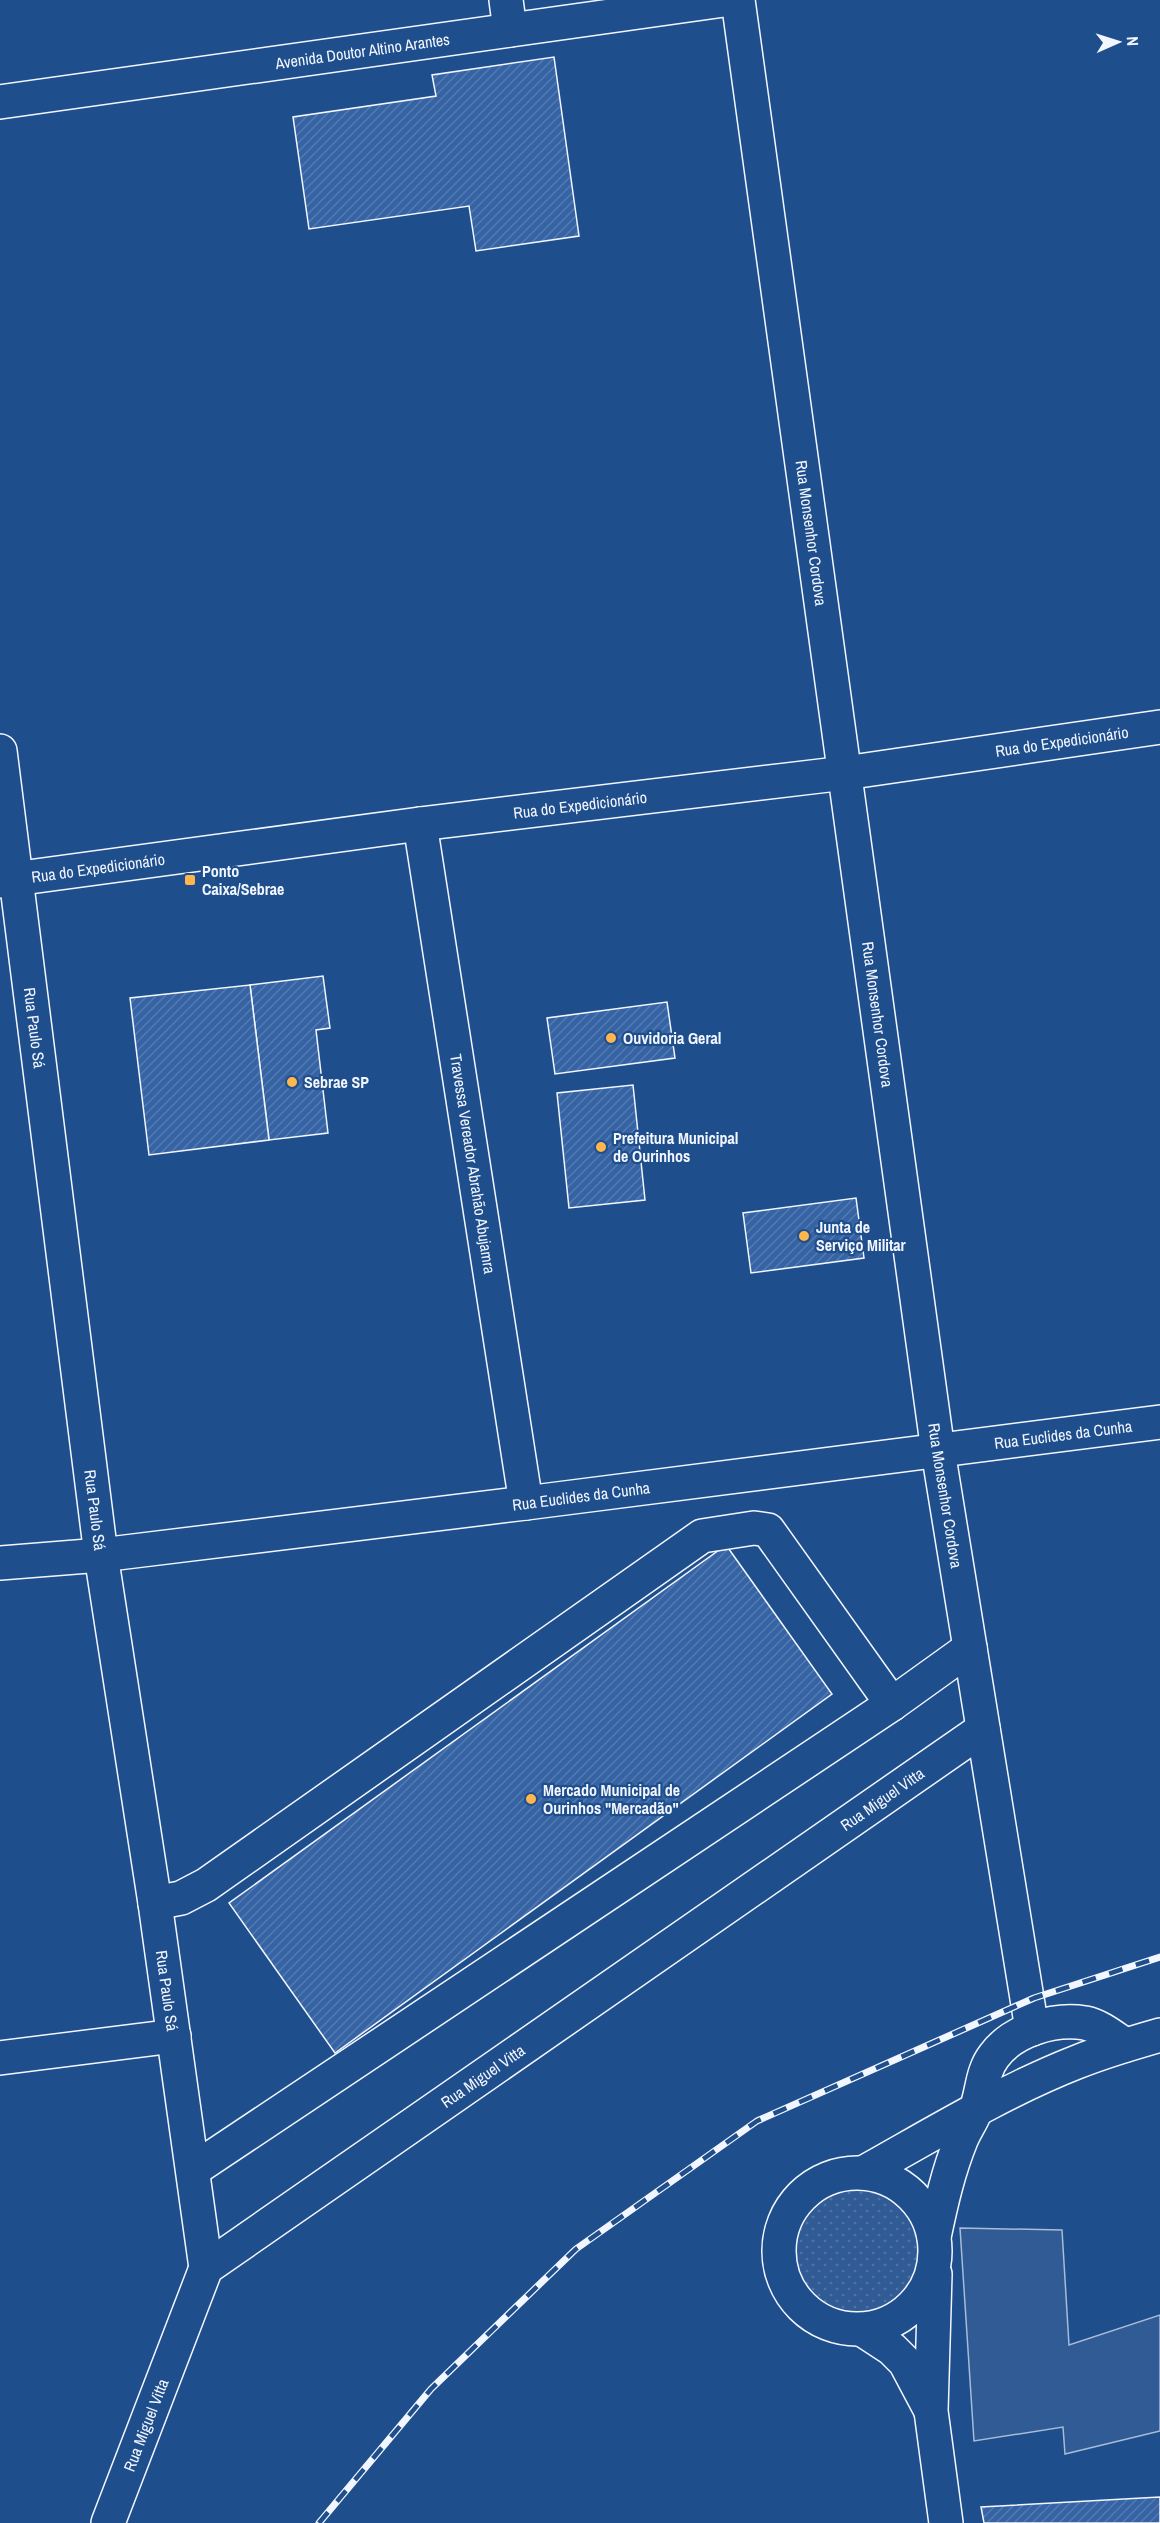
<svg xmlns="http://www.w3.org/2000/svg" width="1160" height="2523" font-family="'Archivo Narrow',sans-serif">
<defs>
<pattern id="grass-dots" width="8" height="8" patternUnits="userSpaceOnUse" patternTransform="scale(1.5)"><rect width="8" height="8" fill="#305b95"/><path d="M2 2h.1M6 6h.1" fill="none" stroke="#4e73a5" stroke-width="1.8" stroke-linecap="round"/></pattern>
<pattern id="building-hatch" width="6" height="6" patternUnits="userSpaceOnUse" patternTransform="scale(1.5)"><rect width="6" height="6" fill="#3563a3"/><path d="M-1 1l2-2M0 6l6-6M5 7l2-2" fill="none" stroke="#537ab1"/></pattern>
</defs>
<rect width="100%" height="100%" fill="#1f4e8c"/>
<!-- grass -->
<circle fill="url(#grass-dots)" stroke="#a8bbd7" stroke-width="1.5" cx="858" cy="2252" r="63"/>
<!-- built -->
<path fill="#305b95" stroke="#a8bbd7" stroke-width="1.5" d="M960 2228 1062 2230 1069 2345 1160 2315V2431L1065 2454 1063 2427 974 2441Z"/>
<!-- building -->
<g fill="url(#building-hatch)" stroke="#f2f6ff" stroke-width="1.5">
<path d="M554 57 579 236 476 251 469 206 309 229 293 117 436 96 432 75Z"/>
<path d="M323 976 330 1028 316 1030 328 1133 269 1140 250 985Z"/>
<path d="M250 985 269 1140 149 1155 130 998Z"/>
<path d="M667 1002 675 1058 555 1074 547 1018Z"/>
<path d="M633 1085 645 1200 569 1208 557 1093Z"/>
<path d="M856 1198 864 1258 751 1273 743 1213Z"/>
<path d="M726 1545 832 1694 335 2053 229 1903Z"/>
<path d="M1160 2497V2523H984L981 2507Z"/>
</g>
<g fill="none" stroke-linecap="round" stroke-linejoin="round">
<!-- minor casing -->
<g stroke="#f2f6ff" stroke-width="36">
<g id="minor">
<path d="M506 0 510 30"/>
<path id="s1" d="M738 0 938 1451 1032 2029"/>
<path id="s2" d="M0 102 724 0"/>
<path id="s3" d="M0 751 101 1555 155 1903 206 2268"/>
<path id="s4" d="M420 824 526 1503"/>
<path id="s5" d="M0 881 420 824 845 773 1160 727"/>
<path id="s6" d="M0 1563 101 1555 526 1503 1160 1422"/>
<path d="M155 1903 181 1898 206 1885 702 1536 754 1528 768 1530 892 1704"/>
<path d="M0 2058 174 2036"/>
<path d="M193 2170 892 1704 970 1648"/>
<path d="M863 2173C933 2134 1003 2091 1077 2062 1104 2051 1132 2043 1160 2035"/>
<circle cx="857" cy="2251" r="78"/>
<path d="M934 2237C941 2204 948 2172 961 2140 965 2130 971 2122 975 2112 983 2093 981 2073 994 2056 1013 2030 1054 2018 1085 2023 1100 2026 1113 2037 1125 2045"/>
<path d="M935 2274 931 2411 946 2523"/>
<path d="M863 2330 892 2349 905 2362 930 2409"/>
<path id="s7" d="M108 2523 206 2268 983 1729"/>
</g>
</g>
<!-- minor -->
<use href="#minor" stroke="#1f4e8c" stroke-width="33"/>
<!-- rail casing -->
<g stroke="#f2f6ff" stroke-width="7">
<path id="rail" d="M319 2523 431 2389 576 2249 757 2121 1034 1998 1160 1957"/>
</g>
<!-- rail -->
<use href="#rail" stroke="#1f4e8c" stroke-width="4.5" stroke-dasharray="14" stroke-linecap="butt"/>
</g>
<!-- markers -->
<g fill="#ffb74d" stroke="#1f4e8c" stroke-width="2">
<rect x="184" y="874" width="12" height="12" rx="3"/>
<circle cx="611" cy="1038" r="6"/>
<circle cx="292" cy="1082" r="6"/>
<circle cx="601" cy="1147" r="6"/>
<circle cx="804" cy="1236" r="6"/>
<circle cx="531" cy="1799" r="6"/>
</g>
<g text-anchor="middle" stroke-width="4.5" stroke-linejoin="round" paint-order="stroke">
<!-- street labels -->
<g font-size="16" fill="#f2f6ff" stroke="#1f4e8c">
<text dy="6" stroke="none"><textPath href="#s2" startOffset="366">Avenida Doutor Altino Arantes</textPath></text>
<text dy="6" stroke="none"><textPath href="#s1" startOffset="538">Rua Monsenhor Cordova</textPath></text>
<text dy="6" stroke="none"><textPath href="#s5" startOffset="1071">Rua do Expedicionário</textPath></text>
<text dy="6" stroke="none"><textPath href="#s5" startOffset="585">Rua do Expedicionário</textPath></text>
<text dy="6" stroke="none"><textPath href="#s5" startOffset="99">Rua do Expedicionário</textPath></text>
<text dy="6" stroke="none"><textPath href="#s1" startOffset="1024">Rua Monsenhor Cordova</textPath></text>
<text dy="6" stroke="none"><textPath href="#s3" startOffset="279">Rua Paulo Sá</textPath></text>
<text dy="6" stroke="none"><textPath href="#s4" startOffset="344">Travessa Vereador Abrahão Abujamra</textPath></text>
<text dy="6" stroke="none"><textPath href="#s6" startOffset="1071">Rua Euclides da Cunha</textPath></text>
<text dy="6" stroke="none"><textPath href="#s6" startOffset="585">Rua Euclides da Cunha</textPath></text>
<text dy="6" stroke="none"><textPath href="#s1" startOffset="1510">Rua Monsenhor Cordova</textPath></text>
<text dy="6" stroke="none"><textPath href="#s3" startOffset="765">Rua Paulo Sá</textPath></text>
<text dy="6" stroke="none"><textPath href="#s7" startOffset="1096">Rua Miguel Vitta</textPath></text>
<text dy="6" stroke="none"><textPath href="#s3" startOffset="1251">Rua Paulo Sá</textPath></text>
<text dy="6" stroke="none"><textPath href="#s7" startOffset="610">Rua Miguel Vitta</textPath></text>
<text dy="6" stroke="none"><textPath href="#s7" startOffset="105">Rua Miguel Vitta</textPath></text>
</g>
<!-- poi labels -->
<g font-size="16" font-weight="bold" fill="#f2f6ff" stroke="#1f4e8c" text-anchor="start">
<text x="202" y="877">Ponto<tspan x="202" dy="18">Caixa/Sebrae</tspan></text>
<text x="623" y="1044">Ouvidoria Geral</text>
<text x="304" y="1088">Sebrae SP</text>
<text x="613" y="1144">Prefeitura Municipal<tspan x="613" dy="18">de Ourinhos</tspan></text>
<text x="816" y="1233">Junta de<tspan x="816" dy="18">Serviço Militar</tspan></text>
<text x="543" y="1796">Mercado Municipal de<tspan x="543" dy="18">Ourinhos "Mercadão"</tspan></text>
</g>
</g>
<!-- north arrow -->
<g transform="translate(1118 42) rotate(87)" stroke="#1f4e8c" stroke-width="4.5" paint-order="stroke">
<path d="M0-4.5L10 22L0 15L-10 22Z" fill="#f2f6ff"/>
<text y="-9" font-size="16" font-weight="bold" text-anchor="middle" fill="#f2f6ff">N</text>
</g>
</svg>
